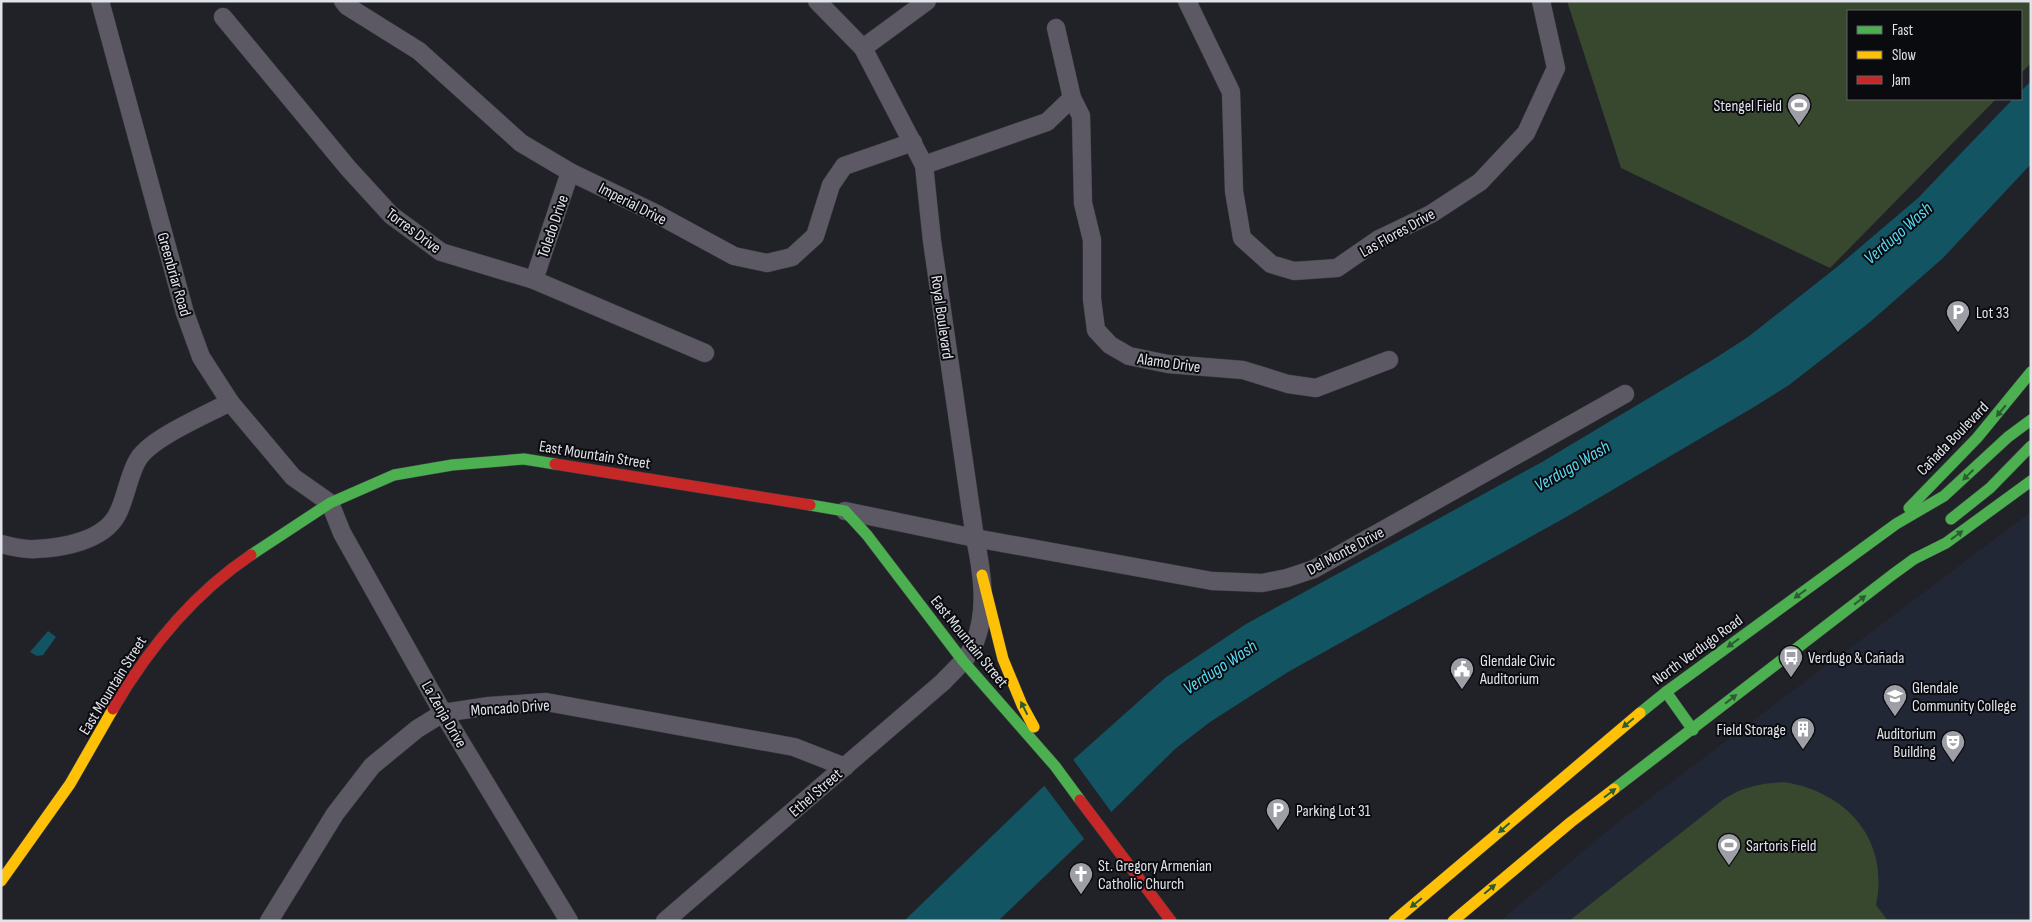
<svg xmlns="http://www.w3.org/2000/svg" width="2032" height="922" font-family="'Sofia Sans Condensed',sans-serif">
<rect width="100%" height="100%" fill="#212228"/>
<!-- built -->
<path fill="#222735" d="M2031 512V921H1500L1617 823Z"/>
<!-- green -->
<g fill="#38482e">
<path d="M1567 1H2031V63L2021 73V11H1848V99H1996L1830 268 1621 168Z"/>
<path d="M1784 782C1847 792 1890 840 1876 905L1888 921H1569L1724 799C1742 787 1762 783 1784 782Z"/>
</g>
<!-- water -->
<g fill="#125462">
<path d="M2031 81V164L1943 258 1870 322 1789 385 1754 407 1568 516 1288 672 1210 722 1175 749 1084 839 998 921H904L1046 784 1165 678 1246 624 1542 462 1714 359 1748 337 1837 267 1918 198 2013 99H2021V91Z"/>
<path d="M48 631 56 637 43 655 37 656 30 652Z"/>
</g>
<!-- pier -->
<path fill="#212228" d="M1072 758 1112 813 1085 840 1043 784Z"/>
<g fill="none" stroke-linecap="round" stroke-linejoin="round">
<!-- street casing -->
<g stroke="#3d3e42" stroke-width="19">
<g id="street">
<path d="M100 1 185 313 201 357 230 402 293 477 330 503 342 533 443 713 569 921"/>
<path d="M343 1 347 6 419 51 521 143 570 172 653 212 734 256 767 263 792 257 815 236 831 185 844 166 913 142"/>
<path d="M1187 1 1231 92 1234 191 1242 238 1271 264 1294 271 1337 268 1379 239 1431 214 1480 182 1526 133 1556 68 1541 1"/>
<path d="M223 17 348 168 391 215 441 252 534 280 705 353"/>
<path d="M1056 28 1072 98 1081 116 1083 203 1092 240V299L1096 330 1110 345 1129 356 1168 364 1243 370 1288 384 1316 388 1389 360"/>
<path d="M863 48 927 1"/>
<path d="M924 165 1047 122 1072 98"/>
<path d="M534 280 570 172"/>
<path d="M845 511 975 538 1212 581 1262 583 1287 578 1314 569 1625 394"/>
<path d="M1 544C12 547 24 550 35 549 62 548 103 541 117 515 126 499 129 472 139 458 153 437 206 415 230 402"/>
<path d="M269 921 335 814 372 766 417 729 443 713 489 706 546 702 794 747 845 767"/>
<path d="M665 921 943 682C954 670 969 658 975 642 988 609 982 571 975 538L932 241 924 165 863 48 817 1"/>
</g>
</g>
<!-- fast casing -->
<g stroke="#3d3e42" stroke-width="12">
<g id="fast">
<path d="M810 505 845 511 867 535 963 661 1055 766 1080 800"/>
<path d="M1909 508 1977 438 2031 372"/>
<path d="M1951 519 1990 488 2031 446"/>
<path d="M251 555 330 503 394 475 452 465 524 459 555 464"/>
<path d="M1666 692 1693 730"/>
<path d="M1640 713 1666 692 1896 524 1944 496 2008 437 2031 420"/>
<path d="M1614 789 1892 575 1914 559 1946 543 2031 481"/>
</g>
</g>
<!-- slow casing -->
<g stroke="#3d3e42" stroke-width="12">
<g id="slow">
<path d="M982 575 1003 659 1022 705 1034 727"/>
<path d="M1 881 70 784 113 709"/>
<path d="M1394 921 1640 713"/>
<path d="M1453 921 1571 822 1614 789"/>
</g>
</g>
<!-- jam casing -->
<g stroke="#3d3e42" stroke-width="12">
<g id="jam">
<path d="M555 464 810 505"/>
<path d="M113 709C148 649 193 594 251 555"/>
<path d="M1080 800 1171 921"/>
</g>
</g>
<!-- street -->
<use href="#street" stroke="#5c5965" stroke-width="18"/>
<!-- fast -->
<use href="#fast" stroke="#4caf50" stroke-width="11"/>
<!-- slow -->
<use href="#slow" stroke="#ffc107" stroke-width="11"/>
<!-- jam -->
<use href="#jam" stroke="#c62828" stroke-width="11"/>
</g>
<!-- one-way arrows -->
<defs><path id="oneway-solid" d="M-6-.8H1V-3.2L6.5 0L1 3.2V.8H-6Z" transform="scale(1.25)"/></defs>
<g fill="#2b5d30">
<use href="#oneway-solid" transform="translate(2001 411) rotate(130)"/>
<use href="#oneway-solid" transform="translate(1968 475) rotate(136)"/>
<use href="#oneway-solid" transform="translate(1957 535) rotate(-36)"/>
<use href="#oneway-solid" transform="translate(1800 594) rotate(144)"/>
<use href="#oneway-solid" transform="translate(1860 600) rotate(-38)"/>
<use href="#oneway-solid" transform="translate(1733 643) rotate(144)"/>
<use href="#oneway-solid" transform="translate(1731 699) rotate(-38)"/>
<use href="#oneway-solid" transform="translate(1024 708) rotate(-117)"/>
<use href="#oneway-solid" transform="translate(1628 723) rotate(140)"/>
<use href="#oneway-solid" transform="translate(1610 793) rotate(-37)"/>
<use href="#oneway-solid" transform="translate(1504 828) rotate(139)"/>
<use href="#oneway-solid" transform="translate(1490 889) rotate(-40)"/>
<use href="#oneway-solid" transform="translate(1416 903) rotate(141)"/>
</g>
<!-- icons -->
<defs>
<g id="stadium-pin" transform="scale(1.25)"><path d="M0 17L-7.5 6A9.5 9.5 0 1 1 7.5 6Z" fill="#9e9fa6" stroke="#0a0b0f"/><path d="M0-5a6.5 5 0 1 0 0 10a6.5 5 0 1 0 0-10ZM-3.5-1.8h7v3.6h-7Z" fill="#fff"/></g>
<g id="parking-pin" transform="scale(1.25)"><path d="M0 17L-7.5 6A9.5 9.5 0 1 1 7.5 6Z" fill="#9e9fa6" stroke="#0a0b0f"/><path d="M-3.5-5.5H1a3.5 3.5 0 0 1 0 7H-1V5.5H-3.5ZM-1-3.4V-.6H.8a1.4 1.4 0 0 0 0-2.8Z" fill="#fff"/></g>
<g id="bus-pin" transform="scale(1.25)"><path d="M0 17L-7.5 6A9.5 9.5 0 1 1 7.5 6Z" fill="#9e9fa6" stroke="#0a0b0f"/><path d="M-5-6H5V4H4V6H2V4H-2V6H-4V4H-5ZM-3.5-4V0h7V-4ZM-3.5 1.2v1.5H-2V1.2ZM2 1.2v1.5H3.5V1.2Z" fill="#fff"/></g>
<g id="civic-pin" transform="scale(1.25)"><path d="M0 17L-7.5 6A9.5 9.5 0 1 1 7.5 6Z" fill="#9e9fa6" stroke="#0a0b0f"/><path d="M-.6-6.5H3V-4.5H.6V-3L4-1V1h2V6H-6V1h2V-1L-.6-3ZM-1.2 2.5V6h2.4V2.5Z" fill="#fff"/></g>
<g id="university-pin" transform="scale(1.25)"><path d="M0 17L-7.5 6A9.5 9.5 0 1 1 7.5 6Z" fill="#9e9fa6" stroke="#0a0b0f"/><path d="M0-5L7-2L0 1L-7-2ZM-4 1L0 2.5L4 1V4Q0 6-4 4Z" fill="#fff"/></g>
<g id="building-pin" transform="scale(1.25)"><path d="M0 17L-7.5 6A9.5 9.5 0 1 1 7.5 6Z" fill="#9e9fa6" stroke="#0a0b0f"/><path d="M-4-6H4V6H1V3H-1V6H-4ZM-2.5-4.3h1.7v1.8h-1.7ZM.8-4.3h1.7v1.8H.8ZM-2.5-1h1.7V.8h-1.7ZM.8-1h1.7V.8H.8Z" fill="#fff"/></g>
<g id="theatre-pin" transform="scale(1.25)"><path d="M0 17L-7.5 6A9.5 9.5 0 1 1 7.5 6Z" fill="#9e9fa6" stroke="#0a0b0f"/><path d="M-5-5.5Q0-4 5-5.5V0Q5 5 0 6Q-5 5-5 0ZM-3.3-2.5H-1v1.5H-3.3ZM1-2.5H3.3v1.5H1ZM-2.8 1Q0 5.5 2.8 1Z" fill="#fff"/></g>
<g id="church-pin" transform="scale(1.25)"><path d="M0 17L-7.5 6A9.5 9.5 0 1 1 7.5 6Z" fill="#9e9fa6" stroke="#0a0b0f"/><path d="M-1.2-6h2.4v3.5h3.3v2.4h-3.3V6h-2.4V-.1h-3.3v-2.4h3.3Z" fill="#fff"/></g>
</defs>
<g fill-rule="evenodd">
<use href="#stadium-pin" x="1799" y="105"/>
<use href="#parking-pin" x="1958" y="312"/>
<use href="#bus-pin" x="1791" y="657"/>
<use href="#civic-pin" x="1462" y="669"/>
<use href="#university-pin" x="1895" y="696"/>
<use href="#building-pin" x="1803" y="729"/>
<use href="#theatre-pin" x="1953" y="742"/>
<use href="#parking-pin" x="1278" y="810"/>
<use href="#stadium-pin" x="1729" y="845"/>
<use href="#church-pin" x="1081" y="874"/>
</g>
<g text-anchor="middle" stroke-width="4" stroke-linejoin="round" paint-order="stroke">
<!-- poi labels -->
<g font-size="16" fill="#e1e3ea" stroke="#0a0b0f" text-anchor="start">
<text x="1782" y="111" text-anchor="end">Stengel Field</text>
<text x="1976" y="318">Lot 33</text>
<text x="1808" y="663">Verdugo &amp; Cañada</text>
<text x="1480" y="666">Glendale Civic<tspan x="1480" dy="18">Auditorium</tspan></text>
<text x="1912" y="693">Glendale<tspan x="1912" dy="18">Community College</tspan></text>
<text x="1786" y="735" text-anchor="end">Field Storage</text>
<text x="1936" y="739" text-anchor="end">Auditorium<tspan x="1936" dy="18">Building</tspan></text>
<text x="1296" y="816">Parking Lot 31</text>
<text x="1746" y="851">Sartoris Field</text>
<text x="1098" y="871">St. Gregory Armenian<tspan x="1098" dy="18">Catholic Church</tspan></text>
</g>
<!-- street labels -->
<g font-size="16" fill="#e1e3ea" stroke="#0a0b0f">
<text transform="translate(633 203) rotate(27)" y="6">Imperial Drive</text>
<text transform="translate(552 226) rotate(-71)" y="6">Toledo Drive</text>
<text transform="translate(414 230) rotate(37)" y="6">Torres Drive</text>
<text transform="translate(1397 232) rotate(-29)" y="6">Las Flores Drive</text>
<text transform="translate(175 274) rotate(74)" y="6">Greenbriar Road</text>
<text transform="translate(943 317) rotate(82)" y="6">Royal Boulevard</text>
<text transform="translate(1169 362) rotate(8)" y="6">Alamo Drive</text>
<text transform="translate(1952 438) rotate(-46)" y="6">Cañada Boulevard</text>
<text transform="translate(595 454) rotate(9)" y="6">East Mountain Street</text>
<text transform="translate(1345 550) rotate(-28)" y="6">Del Monte Drive</text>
<text transform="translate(970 641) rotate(51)" y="6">East Mountain Street</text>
<text transform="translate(1697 649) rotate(-36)" y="6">North Verdugo Road</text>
<text transform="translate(112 685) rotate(-58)" y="6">East Mountain Street</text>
<text transform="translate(510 707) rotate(-4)" y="6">Moncado Drive</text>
<text transform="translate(445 714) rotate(60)" y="6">La Zenja Drive</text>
<text transform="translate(815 792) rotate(-41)" y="6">Ethel Street</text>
</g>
<!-- water labels -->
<g font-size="18" font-style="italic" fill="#57d8f4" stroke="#0a0b0f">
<text transform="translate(1898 233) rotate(-41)" y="6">Verdugo Wash</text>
<text transform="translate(1572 466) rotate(-30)" y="6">Verdugo Wash</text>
<text transform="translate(1220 667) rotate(-33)" y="6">Verdugo Wash</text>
</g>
</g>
<!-- border -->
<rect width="2032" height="922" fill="none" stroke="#e1e3ea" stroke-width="5"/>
<!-- legend -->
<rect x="1847" y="10" width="175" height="90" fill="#0a0b0f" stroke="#606167"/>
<rect x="1857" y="26" width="25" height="8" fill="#4caf50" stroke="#606167"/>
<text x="1892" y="35" font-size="15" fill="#e1e3ea">Fast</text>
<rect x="1857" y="51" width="25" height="8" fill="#ffc107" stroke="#606167"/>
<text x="1892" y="60" font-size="15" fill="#e1e3ea">Slow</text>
<rect x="1857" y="76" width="25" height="8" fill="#c62828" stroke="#606167"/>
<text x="1892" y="85" font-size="15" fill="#e1e3ea">Jam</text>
</svg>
